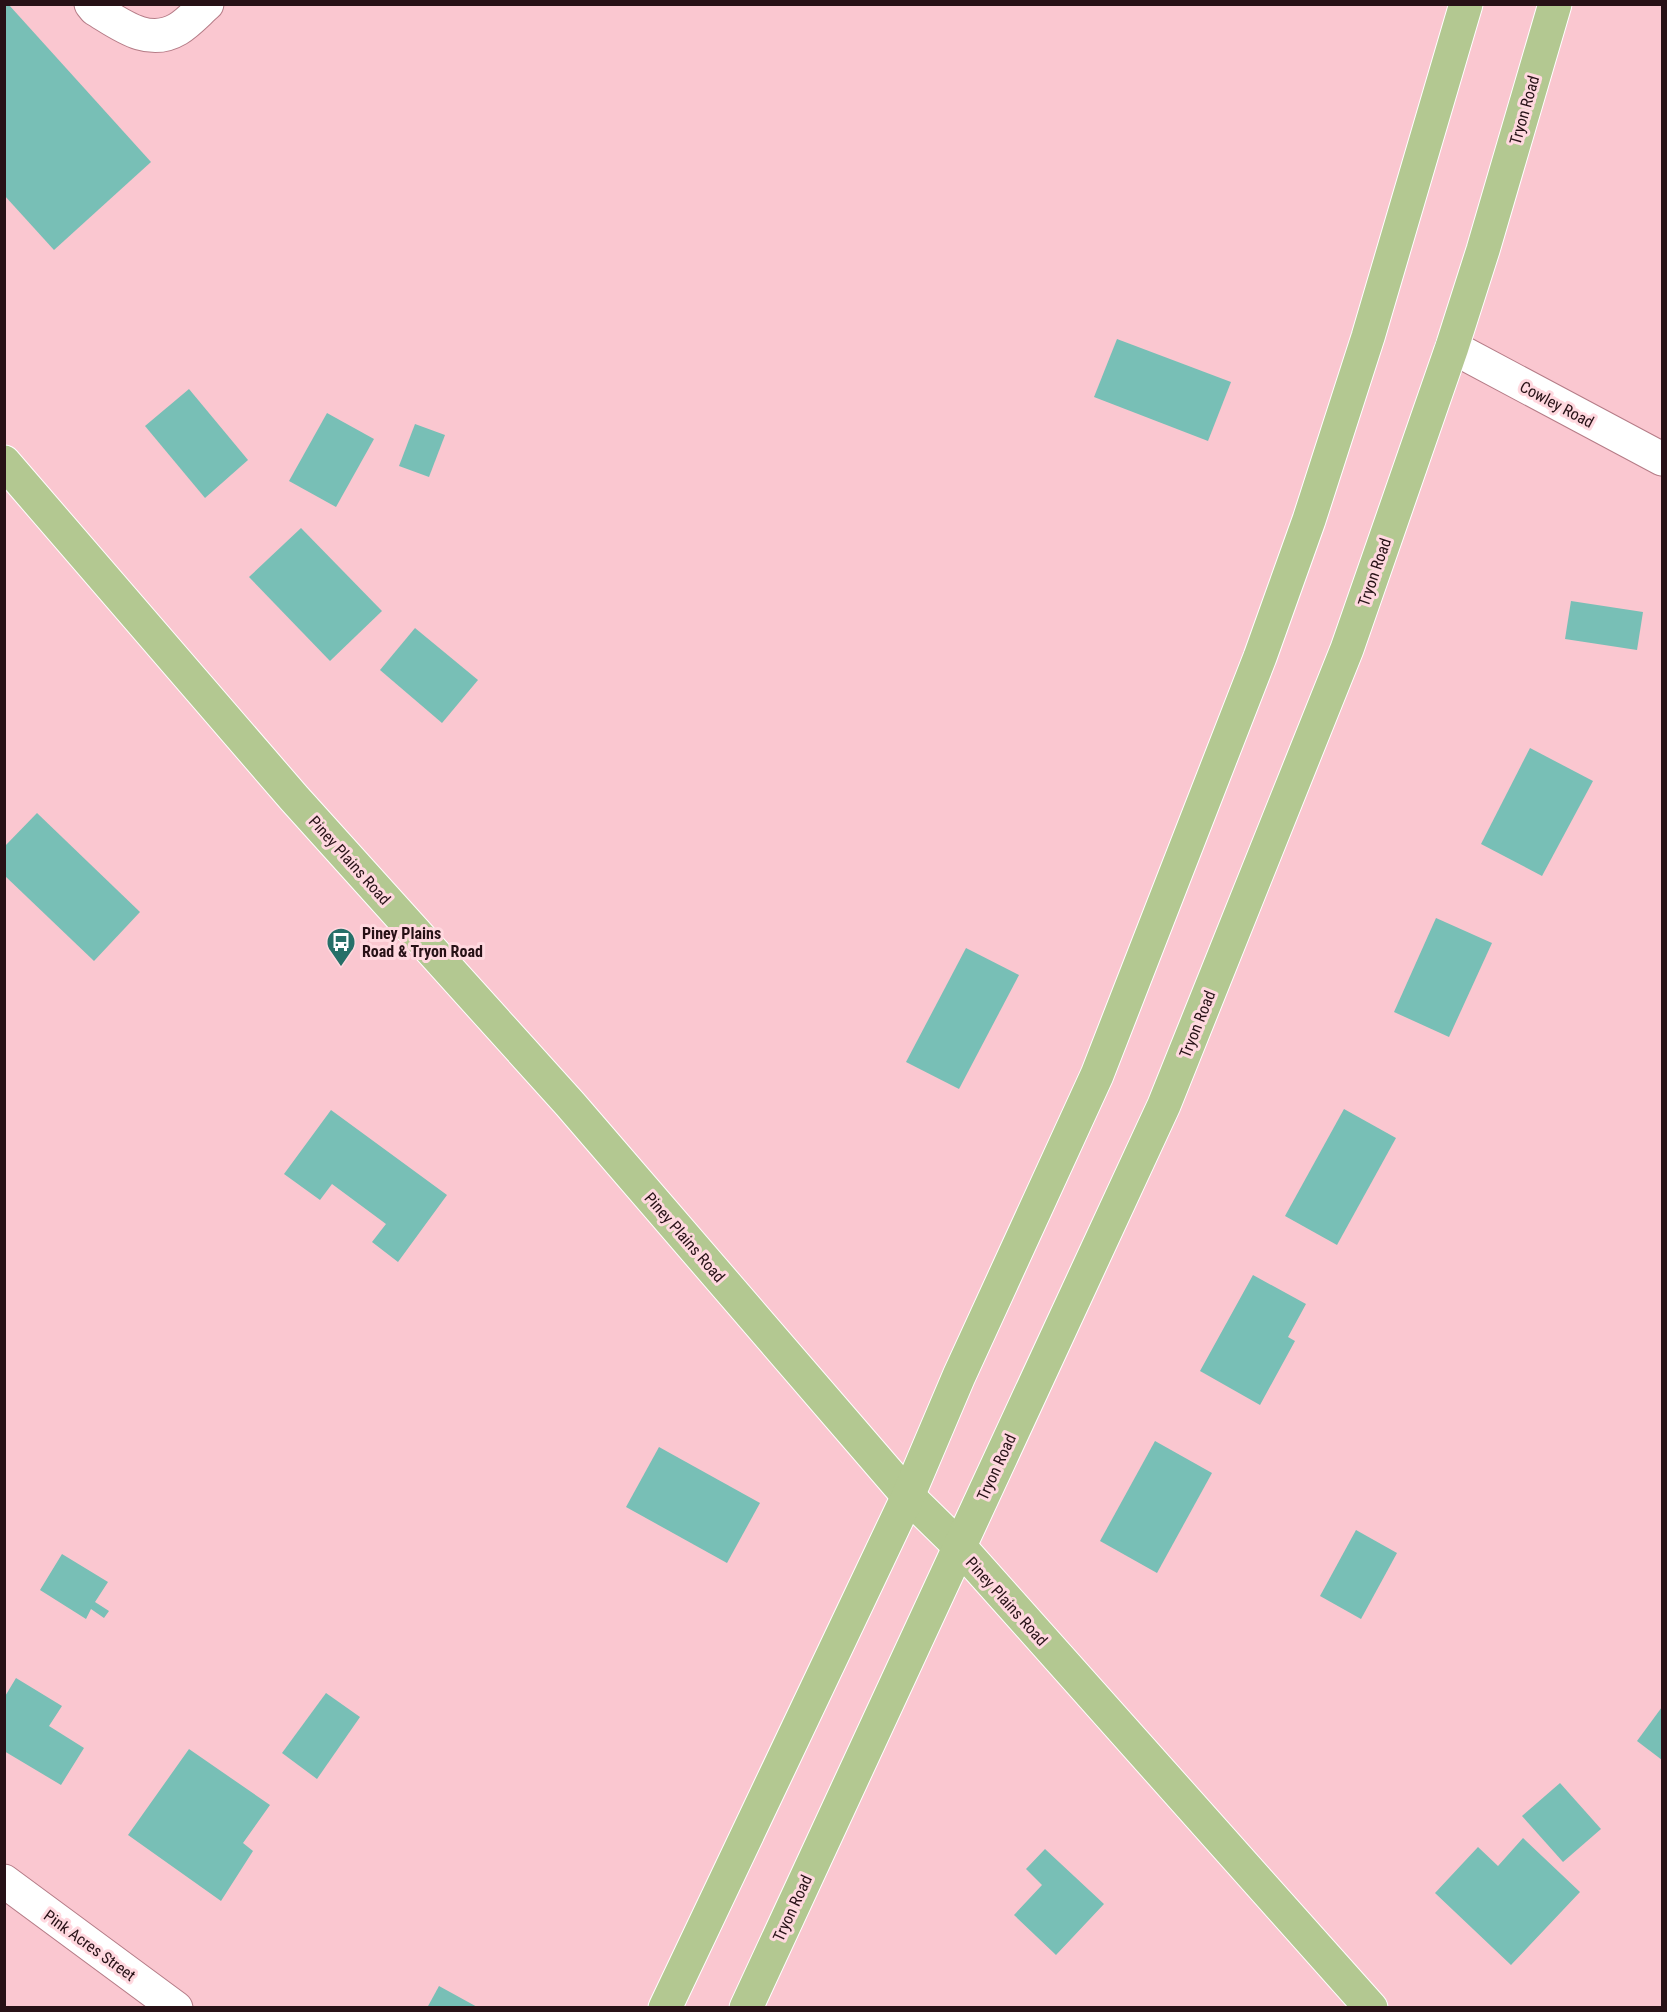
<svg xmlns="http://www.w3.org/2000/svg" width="1667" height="2012" font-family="'Roboto Condensed',sans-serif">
<rect width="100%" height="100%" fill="#fac7d0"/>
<!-- building -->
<g fill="#78bfb6">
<path d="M4 5H9L151 162 54 250 4 195Z"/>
<path d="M1117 339 1231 382 1208 441 1094 397Z"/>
<path d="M189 389 248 460 205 498 145 426Z"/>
<path d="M327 413 374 439 336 507 289 481Z"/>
<path d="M415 424 445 435 429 477 399 466Z"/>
<path d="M301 528 382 611 330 661 249 577Z"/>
<path d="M1571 601 1643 612 1637 650 1565 639Z"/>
<path d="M415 628 478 680 442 723 380 670Z"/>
<path d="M1530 748 1593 781 1542 876 1481 844Z"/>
<path d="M37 813 140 912 94 961 4 875V847Z"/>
<path d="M1436 918 1492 943 1449 1037 1394 1012Z"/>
<path d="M966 948 1019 975 959 1089 906 1062Z"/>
<path d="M1344 1109 1396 1138 1337 1245 1285 1216Z"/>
<path d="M331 1110 447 1195 398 1262 372 1242 386 1224 332 1184 320 1200 284 1174Z"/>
<path d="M1253 1275 1306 1304 1288 1337 1295 1341 1260 1405 1200 1371Z"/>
<path d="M1155 1441 1212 1473 1157 1573 1100 1541Z"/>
<path d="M659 1447 760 1503 727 1563 626 1507Z"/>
<path d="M1356 1530 1397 1553 1361 1619 1320 1596Z"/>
<path d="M62 1554 108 1582 95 1602 109 1611 104 1618 91 1609 86 1619 40 1590Z"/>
<path d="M16 1678 62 1706 49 1726 84 1748 61 1785 4 1751V1698Z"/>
<path d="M326 1693 360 1717 317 1779 282 1753Z"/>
<path d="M1662 1707V1760L1637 1741Z"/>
<path d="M189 1749 270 1805 243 1843 253 1851 221 1901 128 1835Z"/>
<path d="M1560 1783 1601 1829 1563 1862 1522 1816Z"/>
<path d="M1523 1838 1580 1892 1511 1965 1435 1893 1478 1847 1498 1866Z"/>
<path d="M1045 1849 1104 1904 1056 1955 1014 1915 1042 1885 1026 1869Z"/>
<path d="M439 1986 479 2008H427Z"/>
</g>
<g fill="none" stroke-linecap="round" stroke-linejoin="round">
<!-- minor casing -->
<g stroke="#b57c87" stroke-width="35">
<g id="minor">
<path d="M91 4 95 9C120 24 148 47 178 29 188 23 198 12 207 4"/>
<path d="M1452 347 1662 459"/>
<path d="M4 1881 176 2008"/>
</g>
</g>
<!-- major casing -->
<g stroke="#fff" stroke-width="35">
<g id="major">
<path d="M4 462 294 798 570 1104 908 1496 960 1547 1371 2008"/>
<path d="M665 2008 908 1496 959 1376 1097 1075 1260 657 1309 520 1368 337 1466 4"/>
<path d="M746 2008 1164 1105 1347 649 1452 347 1483 250 1555 4"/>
</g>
</g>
<!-- minor -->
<use href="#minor" stroke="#fff" stroke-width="33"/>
<!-- major -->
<use href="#major" stroke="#b3c891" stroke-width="33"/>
</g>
<!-- icons -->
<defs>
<g id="bus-pin" transform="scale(1.5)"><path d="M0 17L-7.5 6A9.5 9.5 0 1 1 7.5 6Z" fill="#266f68" stroke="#ffd8df"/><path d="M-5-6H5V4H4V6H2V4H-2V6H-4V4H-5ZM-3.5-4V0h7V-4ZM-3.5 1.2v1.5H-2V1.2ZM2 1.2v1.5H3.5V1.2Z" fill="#fff"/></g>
</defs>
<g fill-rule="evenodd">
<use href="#bus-pin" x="341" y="942"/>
</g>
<g text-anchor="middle" stroke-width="6" stroke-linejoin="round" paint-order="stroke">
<!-- street labels -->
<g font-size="16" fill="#271116" stroke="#ffd8df">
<text transform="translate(1524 110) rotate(-74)" y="6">Tryon Road</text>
<text transform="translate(1557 404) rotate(28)" y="6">Cowley Road</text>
<text transform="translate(1374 572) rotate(-71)" y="6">Tryon Road</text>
<text transform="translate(350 860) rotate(48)" y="6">Piney Plains Road</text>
<text transform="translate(1197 1024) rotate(-68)" y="6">Tryon Road</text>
<text transform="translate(685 1237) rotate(49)" y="6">Piney Plains Road</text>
<text transform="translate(996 1467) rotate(-65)" y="6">Tryon Road</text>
<text transform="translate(1007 1601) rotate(48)" y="6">Piney Plains Road</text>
<text transform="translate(792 1908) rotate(-65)" y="6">Tryon Road</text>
<text transform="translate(90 1945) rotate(36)" y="6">Pink Acres Street</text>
</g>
<!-- poi labels -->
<g font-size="16" font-weight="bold" fill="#271116" stroke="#ffd8df" text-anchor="start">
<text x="362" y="939">Piney Plains<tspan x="362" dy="18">Road &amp; Tryon Road</tspan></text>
</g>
</g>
<!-- border -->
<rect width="1667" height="2012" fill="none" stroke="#271116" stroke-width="12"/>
</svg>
